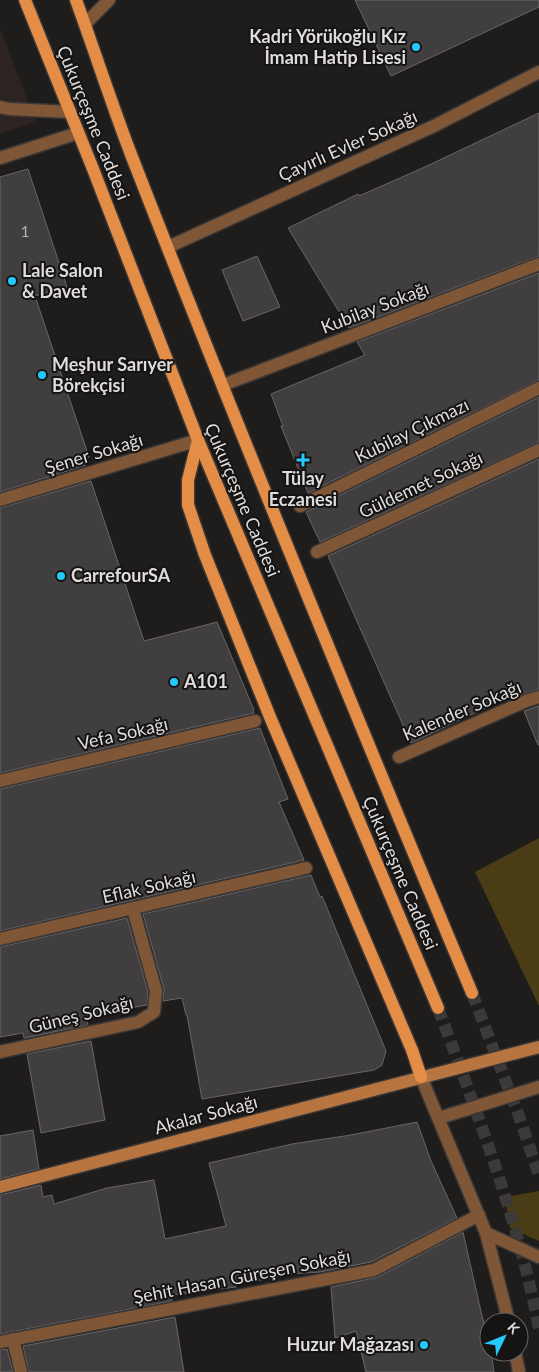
<svg xmlns="http://www.w3.org/2000/svg" width="539" height="1372" font-family="Lato,sans-serif">
<rect width="100%" height="100%" fill="#1f1c1c"/>
<!-- built -->
<path fill="#2d2322" d="M0 28 36 122 0 134Z"/>
<!-- green -->
<g fill="#4a3c14">
<path d="M539 838V1006L475 872Z"/>
<path d="M539 1191V1241L510 1228 505 1197Z"/>
</g>
<!-- building -->
<g fill="#413e3f" stroke="#6a6667">
<path d="M355 0H539V7L391 76Z"/>
<path d="M539 113V256L349 328 288 228 358 194 359 196 427 166Z"/>
<path d="M28 169 67 287 35 296 89 457 84 458 86 465 0 492V177Z"/>
<path d="M257 256 280 307 243 321 222 270Z"/>
<path d="M539 273V380L308 493 281 426H283L271 394 365 355 357 342Z"/>
<path d="M539 397V442L320 542 306 512Z"/>
<path d="M539 459V689L518 696 517 693 411 743 328 556Z"/>
<path d="M91 481 144 641 217 622 254 710 253 711 254 713 0 773V508Z"/>
<path d="M539 706V745H538L524 711Z"/>
<path d="M260 728 288 799 279 802 304 860 0 931V789Z"/>
<path d="M311 875 320 897 322 896 386 1051 382 1065 374 1070 202 1099 187 1015H186L182 998 163 1001 164 989 143 914Z"/>
<path d="M127 918 148 992 147 1005 86 1016 88 1025 24 1038 23 1033 0 1037V947Z"/>
<path d="M91 1041 105 1120 41 1133 27 1054Z"/>
<path d="M417 1122 431 1161 457 1218 371 1262 320 1272 274 1275 273 1278 235 1284 236 1287 171 1295 172 1301 0 1334V1195L41 1185 43 1197 52 1195 54 1204 107 1188 154 1180 165 1239 226 1226 209 1163 292 1144 351 1135Z"/>
<path d="M33 1130 39 1169 0 1179V1136Z"/>
<path d="M463 1232 482 1316 489 1338V1352H491L494 1372H366L356 1331 335 1338 331 1287 378 1277Z"/>
<path d="M175 1317 184 1372H29L23 1346Z"/>
<path d="M7 1349 13 1372H0V1350Z"/>
</g>
<g fill="none" stroke-linecap="round" stroke-linejoin="round">
<!-- primary-tunnel -->
<g stroke="#3c3939" stroke-width="12" stroke-dasharray="12 6" stroke-linecap="butt">
<path d="M472 993 519 1116 539 1175"/>
<path d="M438 1008C477 1113 518 1218 539 1328"/>
</g>
<!-- lane casing -->
<g stroke="#3a3737" stroke-width="15">
<path id="lane" d="M0 107 9 109 70 112"/>
</g>
<!-- street casing -->
<g stroke="#3a3737" stroke-width="15">
<g id="street">
<path d="M85 24 109 0"/>
<path d="M0 158 78 133"/>
<path d="M168 247 434 126 539 72"/>
<path d="M223 385 539 264"/>
<path d="M0 500 198 440"/>
<path d="M300 506 539 388"/>
<path d="M317 552 539 450"/>
<path d="M399 757 526 701 539 697"/>
<path d="M0 781 255 721"/>
<path d="M0 939 306 868"/>
<path d="M0 1052 138 1022 154 1012 156 991 133 909"/>
<path d="M421 1077 486 1233 509 1322"/>
<path d="M439 1118 539 1087"/>
<path d="M486 1233 539 1257"/>
<path d="M13 1339 21 1372"/>
<path d="M0 1342 374 1270 479 1215"/>
<path d="M515 1352 519 1372"/>
</g>
</g>
<!-- secondary casing -->
<g stroke="#3a3737" stroke-width="15">
<path id="secondary" d="M0 1187 539 1047"/>
</g>
<!-- primary casing -->
<g stroke="#3a3737" stroke-width="15">
<g id="primary">
<path d="M25 0 93 169 198 440 438 1008"/>
<path d="M76 0C95 52 112 105 132 157 241 437 356 716 472 993"/>
<path d="M198 440 188 480V505L205 555 270 717 412 1050 421 1077"/>
</g>
</g>
<!-- lane -->
<use href="#lane" stroke="#7f5636" stroke-width="12"/>
<!-- street -->
<use href="#street" stroke="#7f5636" stroke-width="12"/>
<!-- secondary -->
<use href="#secondary" stroke="#b87540" stroke-width="12"/>
<!-- primary -->
<use href="#primary" stroke="#e48d47" stroke-width="12"/>
</g>
<!-- markers -->
<g fill="#24c9fe" stroke="#161313" stroke-width="2">
<circle cx="416" cy="47" r="5"/>
<circle cx="12" cy="281" r="5"/>
<circle cx="42" cy="375" r="5"/>
<path d="M300.5 452.5h5v5h5v5h-5v5h-5v-5h-5v-5h5z"/>
<circle cx="61" cy="576" r="5"/>
<circle cx="174" cy="682" r="5"/>
<circle cx="424" cy="1345" r="5"/>
</g>
<g text-anchor="middle" stroke-width="4" stroke-linejoin="round" paint-order="stroke">
<!-- number labels -->
<g font-size="15" fill="#b8b5b5">
<text x="25" y="237">1</text>
</g>
<!-- poi labels -->
<g font-size="18" font-weight="bold" fill="#dfdddc" stroke="#161313" text-anchor="start">
<text x="406" y="43" text-anchor="end">Kadri Yörükoğlu Kız<tspan x="406" dy="21">İmam Hatip Lisesi</tspan></text>
<text x="22" y="277">Lale Salon<tspan x="22" dy="21">&amp; Davet</tspan></text>
<text x="52" y="371">Meşhur Sarıyer<tspan x="52" dy="21">Börekçisi</tspan></text>
<text x="303" y="485" text-anchor="middle">Tülay<tspan x="303" dy="21">Eczanesi</tspan></text>
<text x="71" y="582">CarrefourSA</text>
<text x="184" y="688">A101</text>
<text x="414" y="1351" text-anchor="end">Huzur Mağazası</text>
</g>
<!-- street labels -->
<g font-size="18" fill="#dfdddc" stroke="#161313">
<text transform="translate(93 123) rotate(68)" y="6">Çukurçeşme Caddesi</text>
<text transform="translate(348 146) rotate(-24)" y="6">Çayırlı Evler Sokağı</text>
<text transform="translate(375 308) rotate(-21)" y="6">Kubilay Sokağı</text>
<text transform="translate(412 431) rotate(-26)" y="6">Kubilay Çıkmazı</text>
<text transform="translate(94 454) rotate(-17)" y="6">Şener Sokağı</text>
<text transform="translate(421 485) rotate(-25)" y="6">Güldemet Sokağı</text>
<text transform="translate(242 500) rotate(67)" y="6">Çukurçeşme Caddesi</text>
<text transform="translate(462 711) rotate(-23)" y="6">Kalender Sokağı</text>
<text transform="translate(123 734) rotate(-13)" y="6">Vefa Sokağı</text>
<text transform="translate(400 873) rotate(67)" y="6">Çukurçeşme Caddesi</text>
<text transform="translate(149 887) rotate(-13)" y="6">Eflak Sokağı</text>
<text transform="translate(81 1015) rotate(-14)" y="6">Güneş Sokağı</text>
<text transform="translate(206 1115) rotate(-15)" y="6">Akalar Sokağı</text>
<text transform="translate(242 1277) rotate(-11)" y="6">Şehit Hasan Güreşen Sokağı</text>
</g>
</g>
<!-- north arrow -->
<g transform="translate(504 1337) rotate(47)"><circle r="24" fill="#161313" stroke="#666463"/>
<path d="M0-4L9 19L0 12L-9 19Z" fill="#24c9fe"/>
<text y="-8" font-size="14" font-weight="bold" text-anchor="middle" fill="#dfdddc">K</text>
</g>
</svg>
